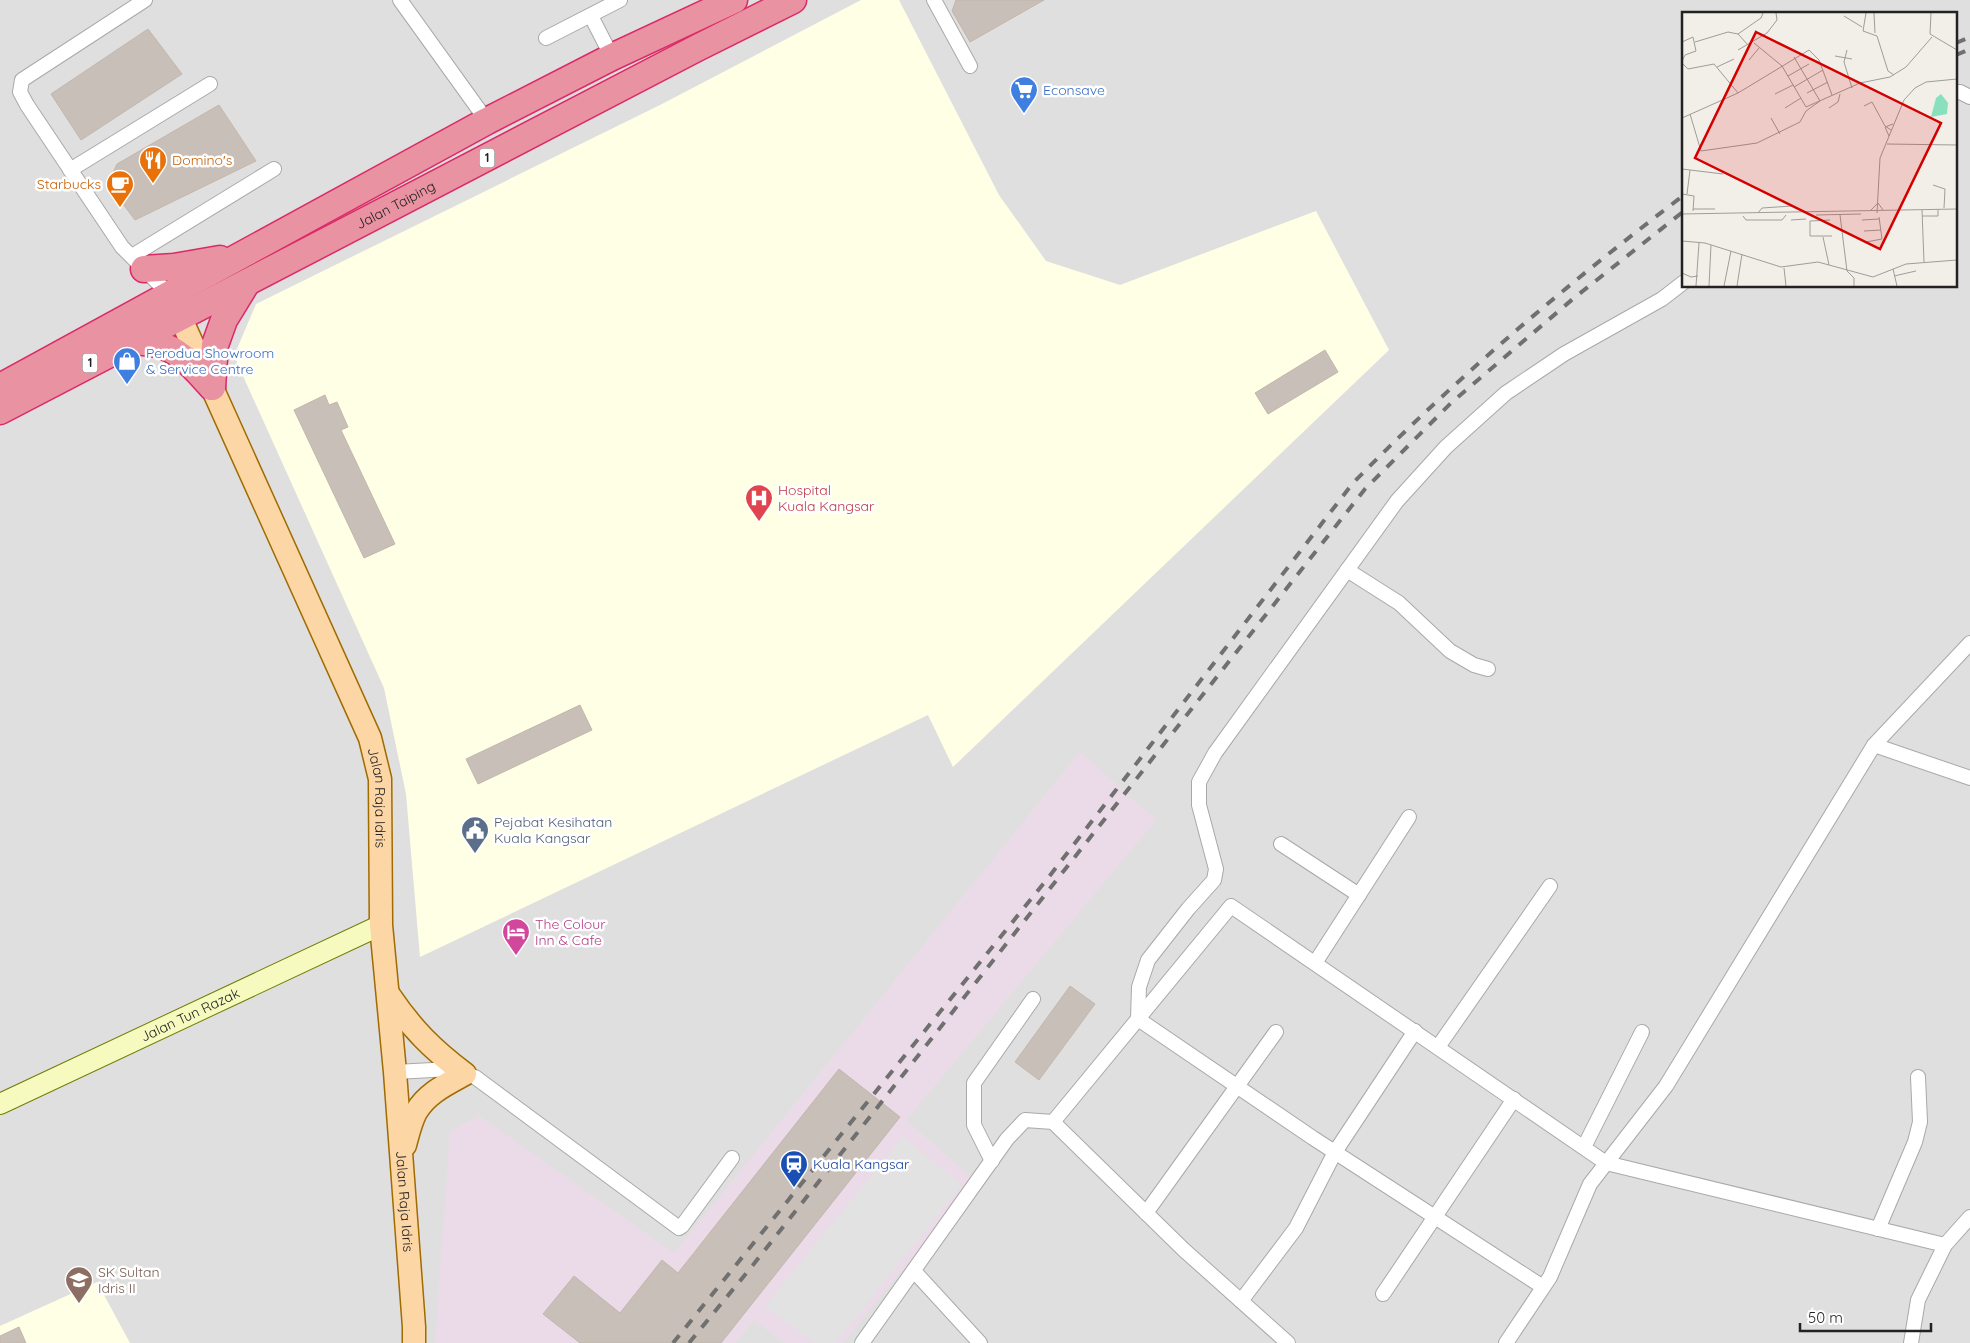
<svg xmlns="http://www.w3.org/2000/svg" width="1970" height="1343" font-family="Quicksand,sans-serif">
<rect width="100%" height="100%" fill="#f2efe9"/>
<!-- residential -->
<path fill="#e0dfdf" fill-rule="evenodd" d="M0 0H1970V1343H0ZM1684 14H1956V286H1684Z"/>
<!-- industrial -->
<path fill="#ebdbe8" d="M1080 752 1156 820 906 1120 974 1180 843 1343H784L754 1320 735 1343H435L450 1131 479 1116 674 1253Z"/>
<!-- education -->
<g fill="#ffffe5">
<path d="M861 0H899L999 195 1046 261 1120 285 1316 211 1389 350 953 767 928 715 420 957 406 794 384 688 234 356 256 304 660 105Z"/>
<path d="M97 1282 130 1343H0V1326Z"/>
</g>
<!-- parking -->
<path fill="#e2e2e2" d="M903 1137 962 1185 835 1343H814L765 1306Z"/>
<!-- building -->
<g fill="#c7bfb8" stroke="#c4b6ab">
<path d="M956 0H1044L970 42 952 11Z"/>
<path d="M148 29 182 74 81 140 51 94Z"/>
<path d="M219 105 256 161 135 220 108 184 117 164Z"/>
<path d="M1325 350 1338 372 1268 414 1255 393Z"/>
<path d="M325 395 329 405 337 402 348 427 341 430 395 544 364 558 294 410Z"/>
<path d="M580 705 592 730 478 784 466 759Z"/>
<path d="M1070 986 1095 1004 1039 1080 1015 1062Z"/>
<path d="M839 1069 900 1117 721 1343H580L543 1314 574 1276 620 1313 662 1260 678 1273Z"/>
<path d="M19 1327 26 1343H0V1336Z"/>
</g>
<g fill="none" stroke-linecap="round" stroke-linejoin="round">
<!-- street casing -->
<g stroke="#a9a9a9" stroke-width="16">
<g id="street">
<path d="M145 0 22 80 20 92 27 105 122 247 170 295"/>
<path d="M400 0 487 121"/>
<path d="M934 0 970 66"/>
<path d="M591 16 612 57"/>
<path d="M546 38 620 0"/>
<path d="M1956 92H1960L1970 97"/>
<path d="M70 170 210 84"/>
<path d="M132 256 274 169"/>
<path d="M1347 570 1399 603 1450 651 1474 665 1488 669"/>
<path d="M1874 745 1970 778"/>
<path d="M1281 844 1359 895"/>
<path d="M1315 963 1409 817"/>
<path d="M1438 1047 1550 886"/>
<path d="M395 1072 452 1069 475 1077 679 1228 682 1226 732 1158"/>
<path d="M1053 1122 1231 906 1606 1163 1945 1245"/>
<path d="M1584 1147 1642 1032"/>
<path d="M992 1161 974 1125V1083L1033 999"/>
<path d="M1146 1213 1276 1032"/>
<path d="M1878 1229 1915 1142 1920 1122 1918 1077"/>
<path d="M914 1271 980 1343"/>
<path d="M1543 1287 1313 1138 1138 1019 1139 987 1148 960 1188 909 1214 880 1216 869 1199 805V782L1215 753 1397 501 1446 447 1506 393 1564 354 1662 299 1684 282"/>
<path d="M1383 1294 1514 1099"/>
<path d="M1241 1301 1296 1228 1335 1152 1415 1031"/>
<path d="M862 1343 1007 1139 1025 1120 1053 1122 1184 1250 1288 1343"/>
<path d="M1506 1343 1550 1277 1590 1184 1666 1086 1874 745 1970 643"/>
<path d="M1911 1343 1918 1300 1945 1245 1970 1217"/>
</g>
</g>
<!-- secondary casing -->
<g stroke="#707d05" stroke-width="22">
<g id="secondary">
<path id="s1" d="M0 1104 381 925"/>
</g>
</g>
<!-- primary casing -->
<g stroke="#a06b00" stroke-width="25">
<g id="primary">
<path id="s2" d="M173 301 370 738 380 779 381 925 395 1072 414 1327V1343"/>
<path d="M389 995C412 1029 432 1049 465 1074 447 1084 427 1093 416 1112 411 1121 408 1134 405 1145"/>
</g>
</g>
<!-- highway casing -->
<g stroke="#dc2a67" stroke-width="29">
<g id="highway">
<path d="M144 269 174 267 220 259"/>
<path d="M133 341C141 342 150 342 157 344 181 350 196 370 212 387"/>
<path d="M0 387 487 121 612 57 734 0"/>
<path d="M212 387 215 345 224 320 246 284"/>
<path id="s3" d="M0 411 697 48 793 0"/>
</g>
</g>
<!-- street -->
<use href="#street" stroke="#fff" stroke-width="14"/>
<!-- secondary -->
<use href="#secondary" stroke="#f7fabf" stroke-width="20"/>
<!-- primary -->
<use href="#primary" stroke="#fcd6a4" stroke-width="22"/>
<!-- highway -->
<use href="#highway" stroke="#e892a2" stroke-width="26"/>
<!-- rail -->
<g stroke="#707070" stroke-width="4" stroke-dasharray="10 10" stroke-linecap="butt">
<path d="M1956 43 1970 37"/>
<path d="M1956 55 1970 49"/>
<path d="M673 1343 1048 878 1353 483C1457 377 1566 285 1684 195"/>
<path d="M689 1343 753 1265 1365 489 1451 403 1574 298 1684 211"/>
</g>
</g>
<!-- icons -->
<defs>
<g id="supermarket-pin" transform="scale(1.4375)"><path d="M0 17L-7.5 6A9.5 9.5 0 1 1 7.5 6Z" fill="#3f7fe0" stroke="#fff"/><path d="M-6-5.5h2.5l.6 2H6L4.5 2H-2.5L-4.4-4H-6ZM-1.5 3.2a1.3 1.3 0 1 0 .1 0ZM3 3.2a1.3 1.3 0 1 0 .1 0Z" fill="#fff"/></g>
<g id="restaurant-pin" transform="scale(1.4375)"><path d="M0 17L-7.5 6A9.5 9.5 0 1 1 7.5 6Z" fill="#e8710a" stroke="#fff"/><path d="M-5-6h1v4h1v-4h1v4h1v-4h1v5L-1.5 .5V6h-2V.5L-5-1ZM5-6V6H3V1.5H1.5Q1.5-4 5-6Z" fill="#fff"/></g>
<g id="cafe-pin" transform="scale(1.4375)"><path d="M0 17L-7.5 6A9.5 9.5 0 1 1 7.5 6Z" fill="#e8710a" stroke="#fff"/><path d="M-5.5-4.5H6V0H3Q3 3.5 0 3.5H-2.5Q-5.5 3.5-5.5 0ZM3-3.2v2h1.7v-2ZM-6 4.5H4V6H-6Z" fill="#fff"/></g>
<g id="shop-pin" transform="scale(1.4375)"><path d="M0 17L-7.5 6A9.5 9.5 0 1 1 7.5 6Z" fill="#3f7fe0" stroke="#fff"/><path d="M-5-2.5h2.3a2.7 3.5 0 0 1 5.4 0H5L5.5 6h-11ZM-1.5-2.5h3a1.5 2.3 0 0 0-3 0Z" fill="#fff"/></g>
<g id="hospital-pin" transform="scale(1.4375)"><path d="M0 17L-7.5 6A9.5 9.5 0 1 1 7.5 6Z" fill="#e0444e" stroke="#fff"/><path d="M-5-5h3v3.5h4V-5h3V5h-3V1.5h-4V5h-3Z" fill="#fff"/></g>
<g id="civic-pin" transform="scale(1.4375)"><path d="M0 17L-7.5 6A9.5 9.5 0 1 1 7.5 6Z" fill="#5c6f8a" stroke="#fff"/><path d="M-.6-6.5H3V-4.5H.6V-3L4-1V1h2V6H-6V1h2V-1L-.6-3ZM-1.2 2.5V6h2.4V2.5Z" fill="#fff"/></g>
<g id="hotel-pin" transform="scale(1.4375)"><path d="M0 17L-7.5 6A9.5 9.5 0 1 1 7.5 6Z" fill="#d1479c" stroke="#fff"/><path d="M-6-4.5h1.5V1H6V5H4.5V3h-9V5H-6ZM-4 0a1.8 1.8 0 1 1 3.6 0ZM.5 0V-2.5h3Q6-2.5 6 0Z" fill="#fff"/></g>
<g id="station-pin" transform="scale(1.4375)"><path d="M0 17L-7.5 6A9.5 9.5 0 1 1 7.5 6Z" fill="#1a4fb4" stroke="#fff"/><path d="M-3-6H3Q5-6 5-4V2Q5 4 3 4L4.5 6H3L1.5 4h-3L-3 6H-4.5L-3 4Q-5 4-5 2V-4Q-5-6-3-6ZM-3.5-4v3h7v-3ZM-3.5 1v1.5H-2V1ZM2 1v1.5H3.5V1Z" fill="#fff"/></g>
<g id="school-pin" transform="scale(1.4375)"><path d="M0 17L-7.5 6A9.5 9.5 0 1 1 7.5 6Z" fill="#8d6e63" stroke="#fff"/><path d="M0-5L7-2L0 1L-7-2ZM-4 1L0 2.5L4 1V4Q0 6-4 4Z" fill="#fff"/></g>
</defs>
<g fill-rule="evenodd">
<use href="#supermarket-pin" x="1024" y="90"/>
<use href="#restaurant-pin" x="153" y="160"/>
<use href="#cafe-pin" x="120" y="184"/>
<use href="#shop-pin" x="127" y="361"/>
<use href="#hospital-pin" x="759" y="498"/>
<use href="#civic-pin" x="475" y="830"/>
<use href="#hotel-pin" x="516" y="932"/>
<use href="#station-pin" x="794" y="1164"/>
<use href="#school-pin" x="79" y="1280"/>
</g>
<g text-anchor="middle" stroke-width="5" stroke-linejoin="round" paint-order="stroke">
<!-- shield labels -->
<g fill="#fff" stroke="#646464" stroke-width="1">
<rect x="479.5" y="148.5" width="15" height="19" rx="4"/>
<rect x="82.5" y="353.5" width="15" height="19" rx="4"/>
</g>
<g font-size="12" font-weight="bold" fill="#222">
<text x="487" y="162">1</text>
<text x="90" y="367">1</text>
</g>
<!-- shop labels -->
<g font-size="14" fill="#366cbe" stroke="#fff" text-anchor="start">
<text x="1043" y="95">Econsave</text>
<text x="146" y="358">Perodua Showroom<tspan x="146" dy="16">&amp; Service Centre</tspan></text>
</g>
<!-- food labels -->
<g font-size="14" fill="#c56008" stroke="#fff" text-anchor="start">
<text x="172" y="165">Domino's</text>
<text x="101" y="189" text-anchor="end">Starbucks</text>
</g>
<!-- street labels -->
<g font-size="14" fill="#222" stroke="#fff">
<text dy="5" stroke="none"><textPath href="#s3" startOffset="446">Jalan Taiping</textPath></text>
<text dy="5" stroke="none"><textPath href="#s2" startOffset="540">Jalan Raja Idris</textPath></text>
<text dy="5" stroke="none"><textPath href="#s1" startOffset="210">Jalan Tun Razak</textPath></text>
<text dy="5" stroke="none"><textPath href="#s2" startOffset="945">Jalan Raja Idris</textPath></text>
</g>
<!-- health labels -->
<g font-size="14" fill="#be3a42" stroke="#fff" text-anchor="start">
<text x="778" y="495">Hospital<tspan x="778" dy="16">Kuala Kangsar</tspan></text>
</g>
<!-- service labels -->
<g font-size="14" fill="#4e5e75" stroke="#fff" text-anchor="start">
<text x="494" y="827">Pejabat Kesihatan<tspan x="494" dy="16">Kuala Kangsar</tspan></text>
</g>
<!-- hotel labels -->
<g font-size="14" fill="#b23c85" stroke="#fff" text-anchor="start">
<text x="535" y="929">The Colour<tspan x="535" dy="16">Inn &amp; Cafe</tspan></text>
</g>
<!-- transit labels -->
<g font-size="14" fill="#164399" stroke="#fff" text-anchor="start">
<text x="813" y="1169">Kuala Kangsar</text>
</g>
<!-- education labels -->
<g font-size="14" fill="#785e54" stroke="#fff" text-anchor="start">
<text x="98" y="1277">SK Sultan<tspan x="98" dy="16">Idris II</tspan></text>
</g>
</g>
<!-- overview -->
<g transform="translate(1682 12)">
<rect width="275" height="275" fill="#f2efe9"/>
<path d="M259 82 266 91 265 102 249 105 254 86Z" fill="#88e0be"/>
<path fill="none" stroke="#9f9d99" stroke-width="1" d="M184 1 181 19 195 24 206 59 212 63M192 1 193 21M249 1 248 22 275 38M162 4 180 15M56 22 79 6 81 1M0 30 11 25 14 39 3 43 0 49M13 30 46 20 56 22 66 33M72 31 100 54 124 95 178 71 208 65 224 55 250 25M56 38 85 21 95 8 94 1M165 38 162 50 170 76M153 44 170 47M67 48 77 36M0 51 6 57 32 52 56 81M35 55 52 47M106 64 127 52M112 75 141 58M125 81 146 70M93 82 111 73M182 94 190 90 203 114 209 118M103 96 119 86M147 96 156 90 158 82M8 102 19 139 75 131 118 110 124 99 138 89 112 45M0 106 56 81 127 38 137 48 150 83M89 106 98 122M207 124 203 115 211 112M205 132 275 133M0 157 41 162M251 173 263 177 262 196M0 182 12 184 11 199M5 182 8 158M11 197H33M189 198 196 191 201 198M240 198 242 250M76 201 80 196 110 194M195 201 198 146 222 88 233 76 244 70 275 67M0 202 275 197M134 203 179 202M158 203 165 259 172 266V274M61 204 64 208H100L104 203M240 204H256V198M109 208 124 207M148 208 128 209V224H150M180 208 197 207M182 219 199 218M141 225 147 253M0 229 23 231 99 255 136 250 191 265 224 252 275 248M184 230 200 227 197 205M102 256 104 274M211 257 215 274M0 261 9 265 16 264M212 264 234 259M14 274 17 231M27 274 29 233M42 274 49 239M55 274 60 242"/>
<path fill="#d40000" fill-opacity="0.15" stroke="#d40000" stroke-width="2.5" d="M74 20 259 111 198 237 13 146Z"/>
<rect width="275" height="275" fill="none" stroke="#222" stroke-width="2.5"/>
</g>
<!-- scale -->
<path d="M1800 1323v8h131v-8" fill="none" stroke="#222222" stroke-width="2.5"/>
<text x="1808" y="1323" font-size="15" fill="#222222" stroke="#ffffff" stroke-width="4" paint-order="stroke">50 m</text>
</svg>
